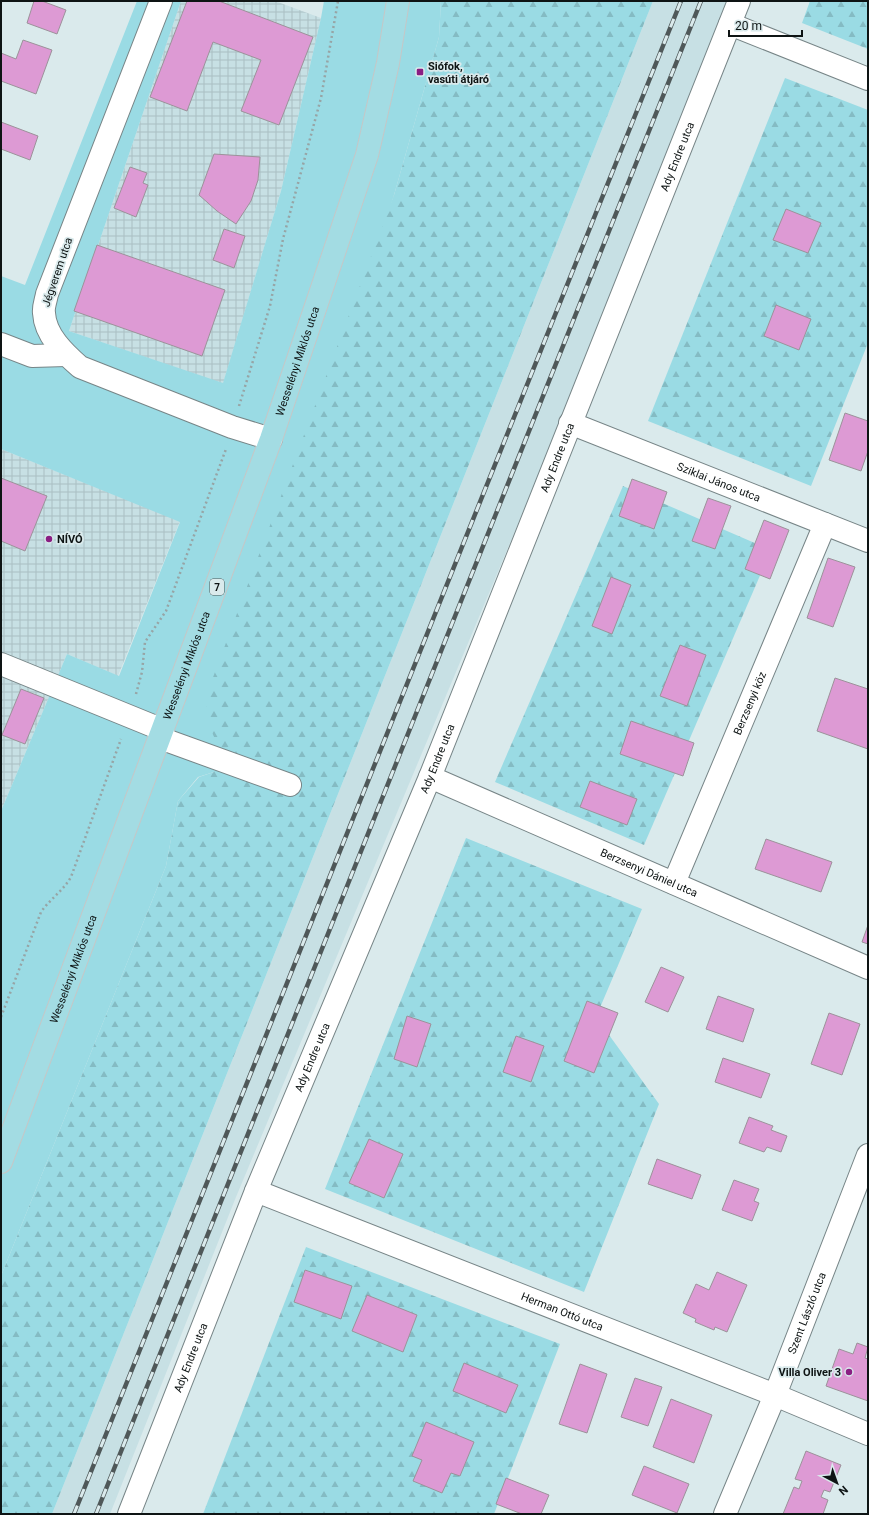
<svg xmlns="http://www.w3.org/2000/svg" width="869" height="1515" font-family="Roboto,sans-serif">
<defs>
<pattern id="industrial-grid" width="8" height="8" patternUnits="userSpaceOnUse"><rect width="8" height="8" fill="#c7e0e4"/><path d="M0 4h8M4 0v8" fill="none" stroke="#aabfc3"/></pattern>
<pattern id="forest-firs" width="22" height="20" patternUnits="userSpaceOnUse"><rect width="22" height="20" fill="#9adbe4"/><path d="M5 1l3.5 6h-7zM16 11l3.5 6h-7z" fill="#84bbc3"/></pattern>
</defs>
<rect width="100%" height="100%" fill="#daeaec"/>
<!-- built -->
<path fill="#c7e0e4" d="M653 1H737L236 1197 110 1514H52Z"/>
<!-- industrial -->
<g fill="url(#industrial-grid)">
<path d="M181 1H275L321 18 281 191 223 384 69 331Z"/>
<path d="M1 449 180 521 118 676 67 654 1 811Z"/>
</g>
<!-- grass -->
<path fill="#9adbe4" d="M137 1H181L69 331 223 383 281 191 321 18 324 1H441L439 37 394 195 214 772 198 777 178 801 166 866 1 1276V811L67 654 119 676 180 522 1 449V276L25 285Z"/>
<!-- forest -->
<g fill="url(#forest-firs)">
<path d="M441 1H653L52 1514H1V1276L166 866 178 801 199 777 214 772 220 750 205 717 209 688 394 195 439 37Z"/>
<path d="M810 1H868V49L802 23Z"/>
<path d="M785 78 868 110V343L811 486 648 421Z"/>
<path d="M623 486 771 550 644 845 495 782Z"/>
<path d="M466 838 642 909 596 1017 659 1104 584 1292 325 1189Z"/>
<path d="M306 1247 560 1344 494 1514H203Z"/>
</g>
<!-- building -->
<g fill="#dd9ad4" stroke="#9c929a">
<path d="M34 1H42L66 10 57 34 27 23Z"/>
<path d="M187 1H219L313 37 279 125 241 111 261 60 213 42 187 111 150 97Z"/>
<path d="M23 40 52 50 36 94 1 81V53L16 59Z"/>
<path d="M1 122 38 136 30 160 1 149Z"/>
<path d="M214 154 260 157 258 180 251 201 236 224 217 211 199 195Z"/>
<path d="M130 167 147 173 143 183 148 185 136 217 114 208Z"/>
<path d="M786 209 821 223 808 253 773 240Z"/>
<path d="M224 229 245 236 234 268 213 260Z"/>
<path d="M97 245 225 290 202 356 74 311Z"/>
<path d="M776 305 811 319 799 350 764 336Z"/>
<path d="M845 413 868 421V451L861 471 829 460Z"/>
<path d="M1 478 47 496 25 551 1 541Z"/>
<path d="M632 479 667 492 654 529 619 516Z"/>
<path d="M708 498 731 506 715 549 692 541Z"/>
<path d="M764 520 789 530 770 579 745 569Z"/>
<path d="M828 558 855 567 833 627 807 618Z"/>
<path d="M611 577 631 585 612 634 592 626Z"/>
<path d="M680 645 706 655 687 706 660 696Z"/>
<path d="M835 678 868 689V749L817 731Z"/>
<path d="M21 689 44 698 25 744 2 735Z"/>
<path d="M631 721 694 743 683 776 620 754Z"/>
<path d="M590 781 637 799 627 825 580 807Z"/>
<path d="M766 839 832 862 821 892 755 869Z"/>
<path d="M868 925V944L862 942Z"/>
<path d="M661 967 684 977 668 1012 645 1002Z"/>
<path d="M718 996 754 1009 743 1042 706 1029Z"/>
<path d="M587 1001 618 1013 594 1073 564 1061Z"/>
<path d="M829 1013 860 1024 842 1075 811 1064Z"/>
<path d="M407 1016 431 1024 417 1067 394 1059Z"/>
<path d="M516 1036 544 1046 531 1082 503 1072Z"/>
<path d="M723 1058 770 1074 761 1098 715 1082Z"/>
<path d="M749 1117 773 1126 771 1130 787 1136 781 1152 767 1147 764 1152 739 1143Z"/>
<path d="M369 1139 403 1154 384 1198 349 1183Z"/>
<path d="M657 1159 701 1175 692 1199 648 1184Z"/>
<path d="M734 1180 759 1189 754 1201 759 1203 752 1221 722 1210Z"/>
<path d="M305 1270 352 1286 341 1319 294 1302Z"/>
<path d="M717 1272 747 1285 727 1332 715 1327 714 1330 695 1322 696 1319 683 1313 696 1284 709 1290Z"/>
<path d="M367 1295 417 1315 403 1352 352 1331Z"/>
<path d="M857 1343 868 1347 865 1358 868 1359V1401L826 1386 839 1349 853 1354Z"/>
<path d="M464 1363 518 1385 506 1413 453 1391Z"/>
<path d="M580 1364 607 1374 587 1433 559 1424Z"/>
<path d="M635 1378 662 1387 648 1426 621 1417Z"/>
<path d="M671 1399 712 1415 694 1463 653 1447Z"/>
<path d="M426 1422 474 1442 460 1476 451 1473 442 1493 413 1481 422 1460 412 1456Z"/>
<path d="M806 1451 841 1465 830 1492 824 1490 821 1497 828 1500 823 1514H783L794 1487 799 1489 802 1481 795 1479Z"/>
<path d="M644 1466 689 1484 677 1513 632 1495Z"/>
<path d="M506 1478 549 1495 541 1514H522L496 1504Z"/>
</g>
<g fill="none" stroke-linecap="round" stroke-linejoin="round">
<!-- minor casing -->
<g stroke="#778587" stroke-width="24">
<g id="minor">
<path d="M161 1 47 294C46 300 43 307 44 313 45 335 64 353 80 367L232 427 271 439"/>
<path d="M730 24 868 79"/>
<path d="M1 344 32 356 66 355"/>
<path id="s1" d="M570 423 868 541"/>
<path d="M1 664 163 730"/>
<path d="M160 738 290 785"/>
<path id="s2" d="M430 777 868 968"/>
<path id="s3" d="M674 883 825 524"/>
<path id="s4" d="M256 1191 775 1395 868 1434"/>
<path id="s5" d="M129 1514 256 1191 430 777 739 1"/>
<path id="s6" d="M725 1514 775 1395 868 1155"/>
</g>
</g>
<!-- major casing -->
<g stroke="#c5c7c7" stroke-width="24">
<g id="major">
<path id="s7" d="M1 1162 271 439 367 155 388 63 398 1"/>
</g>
</g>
<!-- path -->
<g stroke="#97a4a5" stroke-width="2.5" stroke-dasharray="2 3" stroke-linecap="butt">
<path d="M239 406 270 306 283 239 321 98 338 1"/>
<path d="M136 694 142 672 145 642 166 611 226 449"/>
<path d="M1 1017 41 912C50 899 63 891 71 877L121 739"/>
</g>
<!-- minor -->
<use href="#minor" stroke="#fff" stroke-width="22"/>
<!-- major -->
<use href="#major" stroke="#a3dce3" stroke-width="22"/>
<!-- rail casing -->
<g stroke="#4f5859" stroke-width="4.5">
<g id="rail">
<path d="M74 1514 681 1"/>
<path d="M96 1514 701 1"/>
</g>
</g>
<!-- rail -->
<use href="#rail" stroke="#daeaec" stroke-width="3" stroke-dasharray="9" stroke-linecap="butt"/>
</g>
<!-- markers -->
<g fill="#8a1e83" stroke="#daeaec" stroke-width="1.5">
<rect x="416" y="68" width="8" height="8" rx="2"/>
<circle cx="49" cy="539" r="4"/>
<circle cx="849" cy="1372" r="4"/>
</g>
<g text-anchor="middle" stroke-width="3.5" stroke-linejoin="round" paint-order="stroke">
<!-- shield labels -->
<rect fill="#daeaec" stroke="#4b5455" stroke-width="1" x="210" y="579" width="14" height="16" rx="3"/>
<g font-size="10" font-weight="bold" fill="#0e1414">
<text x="217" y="591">7</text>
</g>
<!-- poi labels -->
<g font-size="11" font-weight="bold" fill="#0e1414" stroke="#daeaec" text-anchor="start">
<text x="428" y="70">Siófok,<tspan x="428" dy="13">vasúti átjáró</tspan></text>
<text x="57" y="543">NÍVÓ</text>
<text x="841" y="1376" text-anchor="end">Villa Oliver 3</text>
</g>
<!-- street labels -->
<g font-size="11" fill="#0e1414" stroke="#daeaec">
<text dy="4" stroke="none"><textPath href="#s5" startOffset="1464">Ady Endre utca</textPath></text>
<text transform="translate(57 272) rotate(-71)" y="4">Jégverem utca</text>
<text dy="4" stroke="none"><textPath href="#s7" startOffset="854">Wesselényi Miklós utca</textPath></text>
<text dy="4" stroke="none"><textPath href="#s5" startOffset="1140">Ady Endre utca</textPath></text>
<text dy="4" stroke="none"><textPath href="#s1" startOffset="160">Sziklai János utca</textPath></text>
<text dy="4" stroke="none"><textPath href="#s7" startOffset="530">Wesselényi Miklós utca</textPath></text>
<text dy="4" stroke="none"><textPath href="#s3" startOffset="195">Berzsenyi köz</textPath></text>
<text dy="4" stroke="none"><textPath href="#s5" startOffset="816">Ady Endre utca</textPath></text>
<text dy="4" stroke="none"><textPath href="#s2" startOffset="239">Berzsenyi Dániel utca</textPath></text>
<text dy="4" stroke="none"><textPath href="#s7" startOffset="206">Wesselényi Miklós utca</textPath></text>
<text dy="4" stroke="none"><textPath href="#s5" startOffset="492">Ady Endre utca</textPath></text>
<text dy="4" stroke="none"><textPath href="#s4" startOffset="329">Herman Ottó utca</textPath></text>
<text dy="4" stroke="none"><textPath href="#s6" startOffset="217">Szent László utca</textPath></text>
<text dy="4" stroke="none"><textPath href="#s5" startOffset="168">Ady Endre utca</textPath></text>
</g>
</g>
<!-- border -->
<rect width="869" height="1515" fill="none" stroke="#0e1414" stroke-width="4"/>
<!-- north arrow -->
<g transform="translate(837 1483) rotate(139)" stroke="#daeaec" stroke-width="3" paint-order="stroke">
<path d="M0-3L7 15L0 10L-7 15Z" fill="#0e1414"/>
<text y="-6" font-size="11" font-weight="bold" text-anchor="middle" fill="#0e1414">N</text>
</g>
<!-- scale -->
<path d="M729 30v6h73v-6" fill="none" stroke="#0e1414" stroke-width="2"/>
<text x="735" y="30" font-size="12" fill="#0e1414" stroke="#daeaec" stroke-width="3" paint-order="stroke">20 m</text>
</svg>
